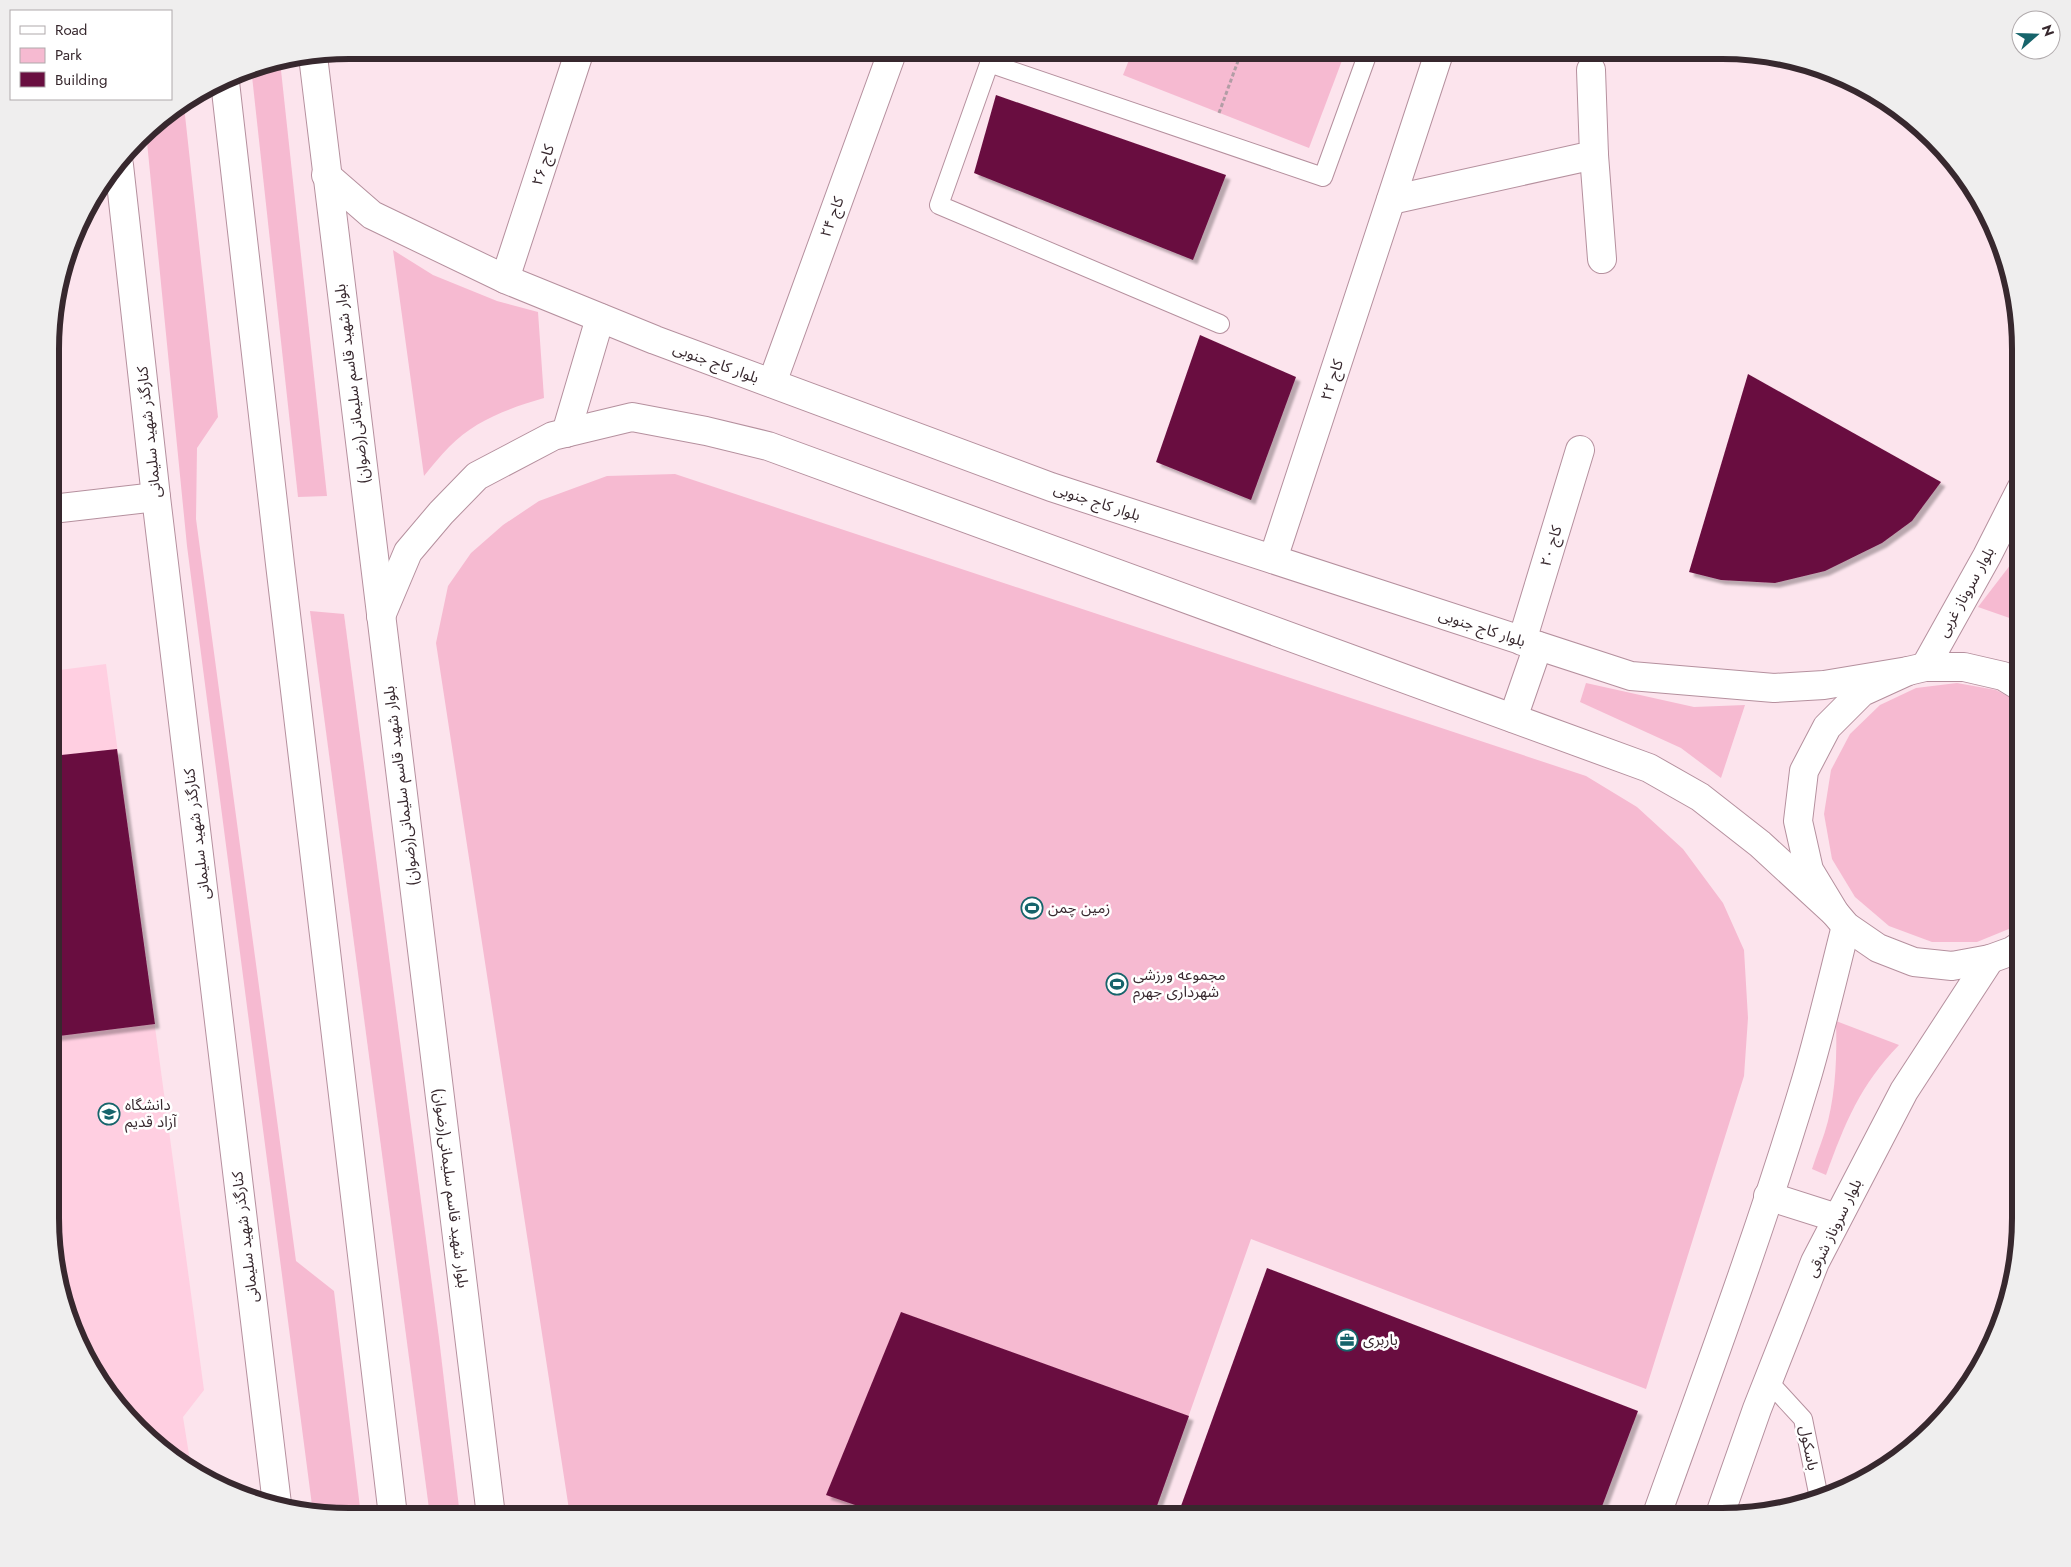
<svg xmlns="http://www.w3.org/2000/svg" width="2071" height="1567" font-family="Jost,'Noto Sans Arabic',sans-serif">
<defs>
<filter id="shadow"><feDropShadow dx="4.5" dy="4.5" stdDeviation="1" flood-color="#0004"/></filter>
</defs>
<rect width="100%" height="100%" fill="#fce4ed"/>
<!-- built -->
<path fill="#ffcfe1" d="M106 664 204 1390 183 1417 191 1467 152 1443 81 1351 51 1238 52 671Z"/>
<!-- green -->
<g fill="#f6bad1">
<path d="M1133 50H1346L1309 148 1123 75Z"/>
<path d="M280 61 327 496 298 497 251 67Z"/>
<path d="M184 106 218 417 197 448 196 519 296 1261 334 1291 361 1516H329L313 1513 187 546 146 132 152 124Z"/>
<path d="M393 250 433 275 497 301 538 312 544 398C510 408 475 420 449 447 440 456 432 466 424 476Z"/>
<path d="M675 474 1586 776 1637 807 1683 849 1723 903 1744 950 1748 1018 1744 1076 1646 1389 1251 1239 1153 1517 608 1516 581 1513 596 1516H570L436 643 448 586 471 553 503 525 539 501 607 476Z"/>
<path d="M2021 551V622L1978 607Z"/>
<path d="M310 611 344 614 439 1338 460 1516H430Z"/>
<path d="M1586 683 1694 707 1745 705 1721 778 1681 748 1580 702Z"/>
<path d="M1957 683 1996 690 2021 703V924L1977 942H1932L1889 926 1855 897 1832 859 1824 814 1831 770 1850 734 1880 705 1916 688Z"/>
<path d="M1836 1021 1899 1045C1860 1085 1845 1123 1826 1175L1812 1169C1817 1153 1824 1137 1828 1121 1836 1089 1837 1054 1836 1021Z"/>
</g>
<!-- building -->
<g fill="#690f40" filter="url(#shadow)">
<path d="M996 95 1226 175 1193 260 974 173Z"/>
<path d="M1200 335 1296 377 1251 500 1156 462Z"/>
<path d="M1748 374 1941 482 1912 521 1882 543 1825 571 1775 583 1721 580 1689 572Z"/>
<path d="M117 749 155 1024 51 1037 52 756Z"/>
<path d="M1267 1268 1638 1411 1598 1517H1177Z"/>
<path d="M901 1312 1189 1416 1153 1517H890L826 1495Z"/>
</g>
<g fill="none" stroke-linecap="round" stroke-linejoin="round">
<!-- service casing -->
<g stroke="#b5909e" stroke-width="20">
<g id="service">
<path d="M994 50 939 205 1220 324"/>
<path d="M989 63 1323 177 1369 50"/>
<path d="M1768 1381 1803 1419 1819 1498"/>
</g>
</g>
<!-- minor casing -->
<g stroke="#b5909e" stroke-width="30">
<g id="minor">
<path d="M1594 155 1602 259"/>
<path d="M1391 200 1594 155 1591 70"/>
<path d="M505 279 580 50"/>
<path d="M772 383 893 50"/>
<path d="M1273 559 1440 50"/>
<path d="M1522 641 1580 450"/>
</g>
</g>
<!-- tertiary casing -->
<g stroke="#b5909e" stroke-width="30">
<g id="tertiary">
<path d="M119 165 156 497 277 1504"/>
<path d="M52 509 156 497"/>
<path d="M1925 667 1987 556 2021 489"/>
<path d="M1768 1196 1837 1218"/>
<path d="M1656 1517C1708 1372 1762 1227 1806 1080 1821 1029 1833 977 1846 926"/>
<path d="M1719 1517 1757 1409 1815 1262 1904 1091 1990 959"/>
</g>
</g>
<!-- secondary casing -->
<g stroke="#b5909e" stroke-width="30">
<g id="secondary">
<path d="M313 56 491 1516"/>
<path d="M225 82 280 564 393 1516"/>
<path d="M326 175 372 215 505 279 655 340 1051 487 1631 676 1774 688 1824 685 1908 671"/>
<path d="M566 433 600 318"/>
<path d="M381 616 408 552 441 513 477 476 553 436 632 417 706 431 768 446 1649 768 1700 797 1760 844 1835 913"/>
<path d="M1513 718 1538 646"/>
<path d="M2021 945 2012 951 1990 959 1952 966 1914 962 1878 948 1846 926 1835 913 1809 870 1798 821 1804 771 1827 727 1862 692 1908 671 1925 667H1964L2003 676 2021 687"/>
</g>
</g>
<!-- path -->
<path stroke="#b29da5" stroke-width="3" stroke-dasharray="4 2.5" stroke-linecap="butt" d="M1219 113 1242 50"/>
<!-- service -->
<use href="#service" stroke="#fff" stroke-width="18"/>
<!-- minor -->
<use href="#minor" stroke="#fff" stroke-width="28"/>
<!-- tertiary -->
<use href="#tertiary" stroke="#fff" stroke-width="28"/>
<!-- secondary -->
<use href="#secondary" stroke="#fff" stroke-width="28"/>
</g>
<!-- icons -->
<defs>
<g id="stadium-ring" transform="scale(1.125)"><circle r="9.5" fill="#fff" stroke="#16646b" stroke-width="1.5"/><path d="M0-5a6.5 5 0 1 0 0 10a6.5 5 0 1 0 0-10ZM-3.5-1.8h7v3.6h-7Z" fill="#16646b"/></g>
<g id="school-ring" transform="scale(1.125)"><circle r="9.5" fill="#fff" stroke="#16646b" stroke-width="1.5"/><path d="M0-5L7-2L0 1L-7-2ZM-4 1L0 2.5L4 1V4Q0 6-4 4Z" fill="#16646b"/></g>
<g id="office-ring" transform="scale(1.125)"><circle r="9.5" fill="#fff" stroke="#16646b" stroke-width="1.5"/><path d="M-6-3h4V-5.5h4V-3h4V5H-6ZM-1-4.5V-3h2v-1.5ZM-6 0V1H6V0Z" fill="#16646b"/></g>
</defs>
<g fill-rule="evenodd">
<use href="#stadium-ring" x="1032" y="908"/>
<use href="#stadium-ring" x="1117" y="984"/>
<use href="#school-ring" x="109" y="1114"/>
<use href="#office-ring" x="1347" y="1340"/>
</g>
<g text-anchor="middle" stroke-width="5" stroke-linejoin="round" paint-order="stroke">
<!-- street labels -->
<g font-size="15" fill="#37282e" stroke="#fff">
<text transform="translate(543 165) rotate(-72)" y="5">کاج ۲۶</text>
<text transform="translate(832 217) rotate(-70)" y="5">کاج ۲۴</text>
<text transform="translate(716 363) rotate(20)" y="5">بلوار کاج جنوبی</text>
<text transform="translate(1332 380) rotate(-72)" y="5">کاج ۲۲</text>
<text transform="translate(352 384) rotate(-97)" y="5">بلوار شهید قاسم سلیمانی(رضوان)</text>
<text transform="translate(149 432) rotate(-96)" y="5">کنارگذر شهید سلیمانی</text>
<text transform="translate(1097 502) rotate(18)" y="5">بلوار کاج جنوبی</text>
<text transform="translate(1551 546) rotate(-73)" y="5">کاج ۲۰</text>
<text transform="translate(1966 592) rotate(-61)" y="5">بلوار سروناز غربی</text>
<text transform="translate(1482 628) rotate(18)" y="5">بلوار کاج جنوبی</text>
<text transform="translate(401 786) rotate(-97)" y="5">بلوار شهید قاسم سلیمانی(رضوان)</text>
<text transform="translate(197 834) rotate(-97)" y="5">کنارگذر شهید سلیمانی</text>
<text transform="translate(451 1188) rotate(83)" y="5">بلوار شهید قاسم سلیمانی(رضوان)</text>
<text transform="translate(1834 1228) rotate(-64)" y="5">بلوار سروناز شرقی</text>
<text transform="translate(245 1237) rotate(-97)" y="5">کنارگذر شهید سلیمانی</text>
<text transform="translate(1809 1448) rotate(79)" y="5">باسکول</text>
</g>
<!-- poi labels -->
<g font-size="15" fill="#37282e" stroke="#fff" text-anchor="start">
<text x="1048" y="913">زمین چمن</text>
<text x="1133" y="980">مجموعه ورزشی<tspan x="1133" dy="17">شهرداری جهرم</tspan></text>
<text x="125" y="1110">دانشگاه<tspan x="125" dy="17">آزاد قدیم</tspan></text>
<text x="1363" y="1345">باربری</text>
</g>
</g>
<!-- crop -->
<path d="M0 0H2071V1567H0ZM349 59H1722A290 290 0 0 1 2012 349V1218A290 290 0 0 1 1722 1508H349A290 290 0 0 1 59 1218V349A290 290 0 0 1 349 59Z" fill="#efeeee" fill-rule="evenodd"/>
<path fill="none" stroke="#37282e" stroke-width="6" d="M349 59H1722A290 290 0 0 1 2012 349V1218A290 290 0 0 1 1722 1508H349A290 290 0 0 1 59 1218V349A290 290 0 0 1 349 59Z"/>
<!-- legend -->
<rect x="10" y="10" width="162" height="90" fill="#ffffff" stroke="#afa9ab"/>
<rect x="20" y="26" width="25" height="8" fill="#ffffff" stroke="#afa9ab"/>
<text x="55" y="35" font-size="15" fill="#37282e">Road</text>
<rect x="20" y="48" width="25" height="15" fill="#f6bad1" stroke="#afa9ab"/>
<text x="55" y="60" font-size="15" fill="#37282e">Park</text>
<rect x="20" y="72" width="25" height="15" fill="#690f40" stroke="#afa9ab"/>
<text x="55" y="85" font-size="15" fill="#37282e">Building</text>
<!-- north arrow -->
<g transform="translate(2036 35) rotate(70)"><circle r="24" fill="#ffffff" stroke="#afa9ab"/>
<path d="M0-4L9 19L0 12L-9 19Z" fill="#16646b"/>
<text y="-8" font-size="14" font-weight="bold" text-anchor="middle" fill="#37282e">N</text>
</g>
</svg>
